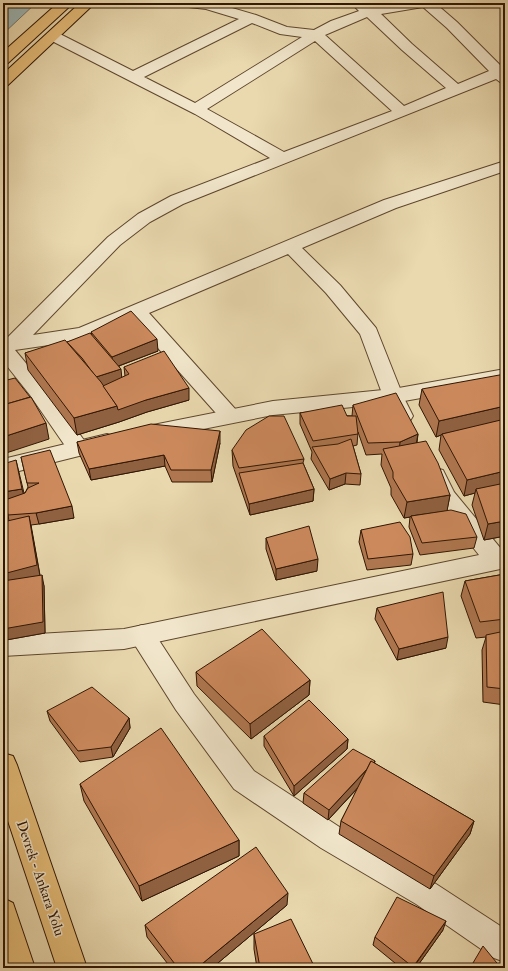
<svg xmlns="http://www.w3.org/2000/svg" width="508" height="971" font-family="'IM FELL Double Pica',serif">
<rect width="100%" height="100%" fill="#ead9af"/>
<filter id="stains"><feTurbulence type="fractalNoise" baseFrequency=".005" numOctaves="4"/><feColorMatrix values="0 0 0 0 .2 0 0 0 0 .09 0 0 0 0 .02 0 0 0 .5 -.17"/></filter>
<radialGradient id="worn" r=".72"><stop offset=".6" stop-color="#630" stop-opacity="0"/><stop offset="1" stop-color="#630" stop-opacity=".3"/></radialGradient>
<!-- water -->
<path fill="#9db7b6" stroke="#71766e" d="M3 3H36L3 34Z"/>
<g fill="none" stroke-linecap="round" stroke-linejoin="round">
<!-- minor casing -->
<g stroke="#5e462d" stroke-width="2">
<g id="minor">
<path d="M178 3H215L256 15 287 27 314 30 331 21 359 11 355 7 357 4 362 3 371 7 398 3H435L457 22 502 67H505V83L500 82 496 79 183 204 150 222 120 245 33 335 79 328 384 200 505 161V171L396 208 302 248 340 285 376 328 403 396 413 416 410 421 403 423 396 421 383 396 360 334 326 293 288 254 149 313 237 411 240 416 237 421 230 423 223 421 133 320 83 340 15 350 44 385 86 443 89 448 86 453 78 456 70 453 30 395 3 361V340L6 339 108 237 138 214 171 196 270 158 195 114 48 39 46 36 48 33 53 32 58 33 133 71 239 19 206 9 180 6ZM423 7 447 28 489 71 458 84 412 44 381 14ZM367 17 402 50 446 88 404 106 325 35ZM252 23 280 34 302 37 195 103 144 77ZM315 41 392 111 284 152 207 109Z"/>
<path d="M435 468 443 470 454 492 502 550H505V568L124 649 3 656V636L124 629 479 555 438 503 424 476 427 470Z"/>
</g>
</g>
<!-- tertiary casing -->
<g stroke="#5e462d" stroke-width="2">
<g id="tertiary">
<path d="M505 369V383L393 403 273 415 148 440 141 438 137 433 141 428 148 426 273 401 393 389Z"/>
<path d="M107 434 115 437 118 442 115 447 3 475V459Z"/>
<path d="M142 625 151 628 194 694 254 771 341 828 436 884 505 929V962L494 958 416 904 321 848 234 789 176 710 133 642 130 635 133 628Z"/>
</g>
</g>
<!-- trunk casing -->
<g stroke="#2f1502" stroke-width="2">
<g id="trunk">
<path d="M58 3H68L70 6 8 63 3 64V52Z"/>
<path d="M80 3H95L8 85 3 86V74Z"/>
<path d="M3 753 13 756 17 765 87 968H57L3 806Z"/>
<path d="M3 898 13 903 35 968H5L3 962Z"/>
</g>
</g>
<!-- minor -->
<use href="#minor" fill="#f1e6cb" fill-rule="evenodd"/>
<!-- tertiary -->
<use href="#tertiary" fill="#f1e6cb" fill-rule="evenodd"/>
<!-- trunk -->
<use href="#trunk" fill="#e5bc78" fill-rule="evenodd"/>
</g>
<!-- wall -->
<g fill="#b07750" stroke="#2f1502">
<path d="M91 332 158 351 119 366 122 378 125 376 124 367 189 400 147 412 119 422 77 435 28 370 25 353 67 342 92 335Z"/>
<path d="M422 389 505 536 484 540 472 505 475 493 464 496 439 450 441 435 436 437 419 405Z"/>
<path d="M353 405 418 434 417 443 450 495 447 510 477 537 474 548 420 555 409 527 410 517 404 518 391 495V488L381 465 382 454 366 455 358 432 357 445 353 446 361 474 360 485 345 484 329 490 311 459 312 452 300 424V413L352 416Z"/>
<path d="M77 442 220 443 212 482H172L165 466 91 480 79 453Z"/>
<path d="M232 450 304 459 303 463 314 489 313 501 250 515 233 466Z"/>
<path d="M21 457 74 518 39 524 31 525 40 575 44 586 45 633 6 640 3 631V522L9 521 8 515 16 460 24 493H25L28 487Z"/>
<path d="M361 530 413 554 411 565 367 570 359 542Z"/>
<path d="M266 538 317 571 276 580 266 549Z"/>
<path d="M505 574V705L483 702 482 650 486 637 476 638 461 596 465 581Z"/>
<path d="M377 608 446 648 397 660 375 619Z"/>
<path d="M196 672 310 680 309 695 251 739 197 686Z"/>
<path d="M47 711 129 718 130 728 113 757 80 762 50 721Z"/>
<path d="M264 736 348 739 347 749 294 796 264 746Z"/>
<path d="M375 761 374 763 474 821 470 834 430 889 339 834 341 821 358 788 328 820 303 803 304 793Z"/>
<path d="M80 784 239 840V856L142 901 84 801Z"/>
<path d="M287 905 212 968H171L147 937 145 925Z"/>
<path d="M443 930 416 968H401L373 945 375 937Z"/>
<path d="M254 934 315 968H257L254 949Z"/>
</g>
<!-- shaded-wall -->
<g fill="#906141" stroke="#2f1502">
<path d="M157 339 158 351 113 368 112 357Z"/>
<path d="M121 369 122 380 97 389 96 377Z"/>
<path d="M189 388V400L147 412 119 422 77 435 74 418 117 406 146 400Z"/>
<path d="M505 406V422L442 434 441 435 436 437 439 421Z"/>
<path d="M46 423 49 439 3 454V437Z"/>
<path d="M220 431V443L212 482 211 470Z"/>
<path d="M418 434 416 445 399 453 400 442Z"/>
<path d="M164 455 165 466 91 480 89 469Z"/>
<path d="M505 471V486L476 489 475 493 464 496 467 480Z"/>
<path d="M346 473 345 484 329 490 330 479Z"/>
<path d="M22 489 25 500 3 504V492Z"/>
<path d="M314 489 313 501 250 515 249 504Z"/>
<path d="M450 495 447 511 411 516 410 517 404 518 407 502Z"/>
<path d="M72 506 74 518 39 524 36 513Z"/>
<path d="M29 516 40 576 3 586V574Z"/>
<path d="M505 521V536L484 540 488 524Z"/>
<path d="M318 559 317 571 276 580V569Z"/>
<path d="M42 575 44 586 45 633 6 640 3 629Z"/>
<path d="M448 637 446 648 397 660 399 649Z"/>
<path d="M310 680 309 695 251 739 250 724Z"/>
<path d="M129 718 130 728 113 757 111 747Z"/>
<path d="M348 739 347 749 294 796V786Z"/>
<path d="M375 761 373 771 328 820 329 810Z"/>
<path d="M474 821 470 834 430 889 434 876Z"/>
<path d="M239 840V856L142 901 139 886Z"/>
<path d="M288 893 287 905 212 968H197Z"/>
<path d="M446 921 443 930 416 968H413Z"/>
</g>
<!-- building -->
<g fill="#cd8a5d" stroke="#2f1502">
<path d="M131 311 157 339 112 357 91 332Z"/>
<path d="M90 333 121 369 96 377 82 358 67 342Z"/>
<path d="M65 340 101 382 117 406 74 418 25 353Z"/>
<path d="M164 351 189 388 146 400 118 410 117 406 103 386 129 374 124 367Z"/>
<path d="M505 374V406L439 421 422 389Z"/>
<path d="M15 378 30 397 3 405V381Z"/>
<path d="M396 393 418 434 400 442 368 443 353 405Z"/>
<path d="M31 397 46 423 3 437V405Z"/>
<path d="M342 405 347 416H356L358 434 313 441 300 413Z"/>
<path d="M269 416H284L304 459 239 468 232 450 246 430Z"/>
<path d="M505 419V471L467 480 442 434Z"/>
<path d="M151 424 220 431 211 470H171L164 455 89 469 77 442Z"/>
<path d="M351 439 361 474 346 473 330 479 312 447 338 444Z"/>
<path d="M426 441 438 463 450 495 407 502 393 478V472L383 449Z"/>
<path d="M50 450 72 506 36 513 8 515 5 500 25 493 28 488 39 483H27L21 457Z"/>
<path d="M16 460 22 489 3 492V464Z"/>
<path d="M303 463 314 489 249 504 239 473Z"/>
<path d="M505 483V521L488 524 476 489Z"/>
<path d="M451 510 466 514 477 537 422 543 411 516Z"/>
<path d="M29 516 37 565 3 574V522Z"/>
<path d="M400 522 410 537 413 554 368 559 361 530Z"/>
<path d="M309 526 318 559 276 569 266 538Z"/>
<path d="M505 574V619L480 622 465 581Z"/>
<path d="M42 575 43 622 3 629V581Z"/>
<path d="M443 592 448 637 399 649 377 608Z"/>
<path d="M262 629 310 680 250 724 196 672Z"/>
<path d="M505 631V689L487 687 486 635Z"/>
<path d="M92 687 129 718 111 747 78 751 47 711Z"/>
<path d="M309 700 348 739 294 786 264 736Z"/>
<path d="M161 728 239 840 139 886 80 784Z"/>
<path d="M353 749 375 761 373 763 371 761 367 769 329 810 304 793Z"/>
<path d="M371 761 474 821 434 876 341 821Z"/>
<path d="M256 847 288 893 197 968H178L145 925Z"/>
<path d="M397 897 446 921 413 967 375 937Z"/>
<path d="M291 919 315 968H260L254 934Z"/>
<path d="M483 946 501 968H470Z"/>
</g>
<g text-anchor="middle" stroke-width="3" stroke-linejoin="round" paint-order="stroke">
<!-- near-street labels -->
<g font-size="14" fill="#2f1502" stroke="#f1e6cb">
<text transform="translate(41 878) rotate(71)" y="5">Devrek - Ankara Yolu</text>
</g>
</g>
<!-- margin -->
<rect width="508" height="971" fill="none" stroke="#ead9af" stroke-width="16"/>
<rect x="4" y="4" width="500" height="963" fill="none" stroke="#2f1502" stroke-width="2"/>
<rect x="8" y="8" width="492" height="955" fill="none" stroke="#2f1502"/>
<rect width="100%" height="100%" filter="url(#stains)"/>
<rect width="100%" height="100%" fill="url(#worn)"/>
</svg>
